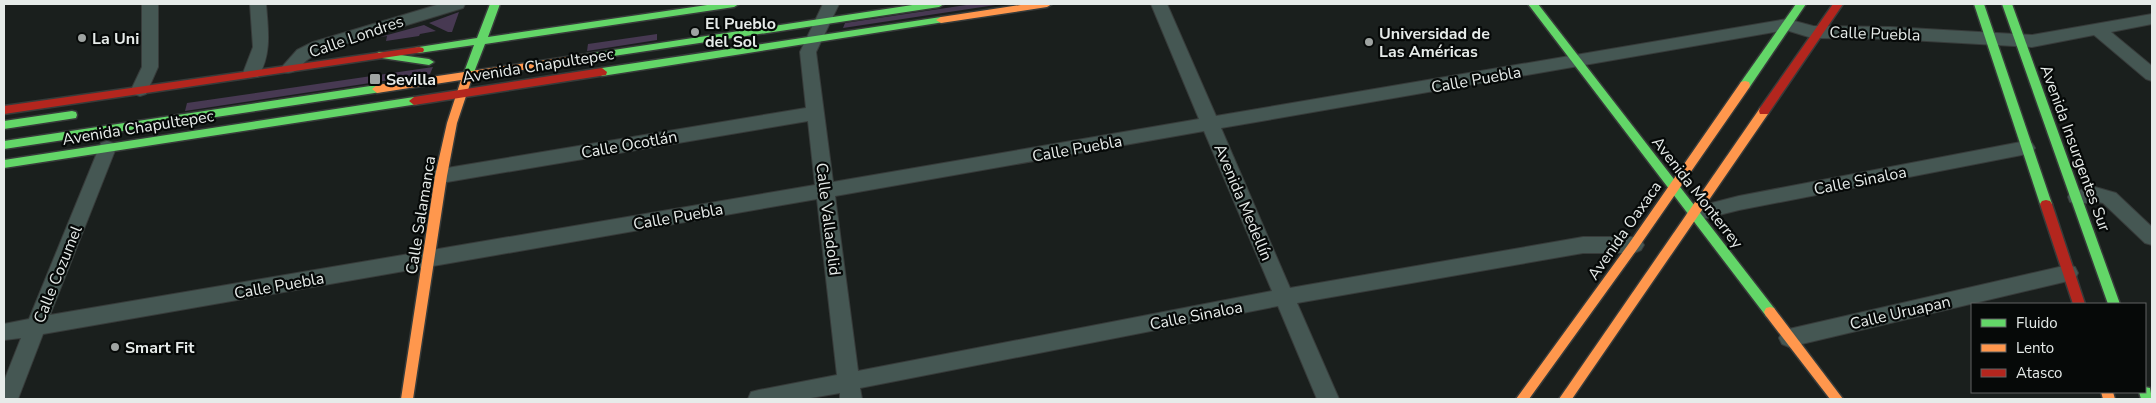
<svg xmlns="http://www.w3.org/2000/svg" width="2156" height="403" font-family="'Nunito Sans',sans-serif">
<rect width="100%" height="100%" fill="#1a1f1d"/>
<!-- green -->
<g fill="#473952">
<path d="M973 4H1002L843 28 845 23Z"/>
<path d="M459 12 452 32H448L429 23Z"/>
<path d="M424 25 436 31 420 34 419 36 386 41 387 36 380 37Z"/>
<path d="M657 34V40L587 51 588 44Z"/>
<path d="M433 67 430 74 185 111 187 103Z"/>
</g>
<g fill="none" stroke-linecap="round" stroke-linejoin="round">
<!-- street casing -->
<g stroke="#373b3a" stroke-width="2">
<g id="street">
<path d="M142 4H158V67L146 94 140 96 134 94 131 90 142 67Z"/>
<path d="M250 4H266C268 30 272 54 258 77H246L243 73 253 47Z"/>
<path d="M440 4H465L463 8 325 50C320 52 314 55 310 58 300 64 297 76 283 72L281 68 297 50 313 42Z"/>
<path d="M823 4H839L816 52 833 182 1199 119 1151 4H1167L1216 116 1787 19 1813 26 1891 27 2032 35 2152 14V24L2111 32 2152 66V81L2146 79 2094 35 2032 47 1891 39 1812 38 1786 30 1221 128 1290 288 1583 237H1634L1641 240 1644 245 1641 250 1634 253H1583L1297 303 1339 399H1317L1278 306 860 388 862 399H840V393L805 399H748L751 392 759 390 837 375 817 199 43 334 18 399H4V381L21 338 4 340V324L29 319 101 143 107 141 113 143 116 148 50 315 815 185 808 121 441 183 434 181 432 176 434 171 441 169 806 108 800 52ZM1204 131 1272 291 858 371 835 196Z"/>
<path d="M2026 141 2032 143 2035 148 2032 153 1739 210 1695 221 1688 219 1686 214 1688 209 1739 196Z"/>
<path d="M2095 187 2116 193 2152 227V245L2145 243 2103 203C2092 200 2081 206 2070 202L2068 197 2070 192Z"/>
<path d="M2068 265 2075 267 2078 273 2075 279 2068 281 1789 347 1782 344 1779 338 1782 332 1789 329Z"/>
</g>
</g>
<!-- fast casing -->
<g stroke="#373b3a" stroke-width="3">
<g id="fast">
<path d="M490 4H500L488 37 714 4H739L734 7 485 44 473 75 468 79 463 75 474 45 419 53 415 52 414 50 415 48 419 47 477 38Z"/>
<path d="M919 4H944L939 7 587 60 582 57 587 54Z"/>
<path d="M1528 4H1538L1774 308 1776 312 1774 316 1770 317 1766 316Z"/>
<path d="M1796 4H1806L1749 88H1741L1740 85 1741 82Z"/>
<path d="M1974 4H1984L2052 204 2050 207H2042L2040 204Z"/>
<path d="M2002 4H2012L2120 304H2108Z"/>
<path d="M941 17 944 18 946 20 944 22 602 76 597 72 602 68Z"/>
<path d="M379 52 429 59 434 62 429 65 375 57 374 55Z"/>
<path d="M377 85 382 89 381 92 4 149V141Z"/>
<path d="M414 97 419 101 418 104 4 168V160Z"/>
<path d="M72 111 76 112 77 115 76 118 4 129V121Z"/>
<path d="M2145 387 2150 388 2152 399H2141L2139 392H2145Z"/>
</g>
</g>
<!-- slow casing -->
<g stroke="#373b3a" stroke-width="3">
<g id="slow">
<path d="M1027 4H1052L1047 7 941 23 936 20 941 17Z"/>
<path d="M587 54 591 55 592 57 591 59 472 78 457 123 447 176 413 399H401L435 176 447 123 461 80 377 93 372 89 377 85Z"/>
<path d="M1745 81 1749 82 1750 85 1749 88 1638 248 1529 399H1516L1630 242 1741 82Z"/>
<path d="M1764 107 1768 108 1769 111 1768 114 1572 399H1559L1760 108Z"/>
<path d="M1770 307 1774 308 1843 399H1830L1766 316 1764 312 1766 308Z"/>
<path d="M2101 392H2113L2115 399H2103Z"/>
</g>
</g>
<!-- jam casing -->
<g stroke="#373b3a" stroke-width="3">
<g id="jam">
<path d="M1833 4H1843L1768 114H1760L1759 111 1760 108Z"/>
<path d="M419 47 423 48 424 50 423 52 4 114V106Z"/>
<path d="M602 68 607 72 606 75 414 105 409 101 414 97Z"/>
<path d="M2046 200 2050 201 2052 204 2085 304H2073L2040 204 2042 201Z"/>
</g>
</g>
<!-- street -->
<use href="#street" fill="#455753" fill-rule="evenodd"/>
<!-- fast -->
<use href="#fast" fill="#63d668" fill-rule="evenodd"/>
<!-- slow -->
<use href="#slow" fill="#ff974d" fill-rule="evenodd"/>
<!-- jam -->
<use href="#jam" fill="#b3261e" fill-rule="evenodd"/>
</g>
<!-- markers -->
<g fill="#9fa4a2" stroke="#060908" stroke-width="2">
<circle cx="695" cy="32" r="5"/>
<circle cx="82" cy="38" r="5"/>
<circle cx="1369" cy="42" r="5"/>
<rect x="369" y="73" width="12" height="12" rx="2.5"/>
<circle cx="115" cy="347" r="5"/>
</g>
<g text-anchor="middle" stroke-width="4.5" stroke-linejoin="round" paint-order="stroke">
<!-- poi labels -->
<g font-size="16" font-weight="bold" fill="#e6ebe9" stroke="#060908" text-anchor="start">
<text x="705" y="29">El Pueblo<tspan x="705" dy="18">del Sol</tspan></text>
<text x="1379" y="39">Universidad de<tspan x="1379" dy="18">Las Américas</tspan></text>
<text x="92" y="44">La Uni</text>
<text x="386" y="85">Sevilla</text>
<text x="125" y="353">Smart Fit</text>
</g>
<!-- street labels -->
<g font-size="16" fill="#e6ebe9" stroke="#060908">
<text transform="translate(1875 33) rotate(2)" y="6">Calle Puebla</text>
<text transform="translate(356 36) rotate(-19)" y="6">Calle Londres</text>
<text transform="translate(538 65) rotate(-9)" y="6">Avenida Chapultepec</text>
<text transform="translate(1476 79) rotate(-10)" y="6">Calle Puebla</text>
<text transform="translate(138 127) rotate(-9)" y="6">Avenida Chapultepec</text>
<text transform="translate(629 144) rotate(-10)" y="6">Calle Ocotlán</text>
<text transform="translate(1077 148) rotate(-10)" y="6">Calle Puebla</text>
<text transform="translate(2076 148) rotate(70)" y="6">Avenida Insurgentes Sur</text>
<text transform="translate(1860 180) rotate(-11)" y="6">Calle Sinaloa</text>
<text transform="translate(1698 192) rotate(52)" y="6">Avenida Monterrey</text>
<text transform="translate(1244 202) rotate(67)" y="6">Avenida Medellín</text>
<text transform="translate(420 215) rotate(-81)" y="6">Calle Salamanca</text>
<text transform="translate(678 216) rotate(-10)" y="6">Calle Puebla</text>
<text transform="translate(829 219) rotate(83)" y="6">Calle Valladolid</text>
<text transform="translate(1624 230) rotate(-55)" y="6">Avenida Oaxaca</text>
<text transform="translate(57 274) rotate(-68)" y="6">Calle Cozumel</text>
<text transform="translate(279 285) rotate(-10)" y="6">Calle Puebla</text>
<text transform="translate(1900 312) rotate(-13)" y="6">Calle Uruapan</text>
<text transform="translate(1196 315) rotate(-11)" y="6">Calle Sinaloa</text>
</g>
</g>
<!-- border -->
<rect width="2156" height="403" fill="none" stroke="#e6ebe9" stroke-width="10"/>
<!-- legend -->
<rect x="1971" y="303" width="175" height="90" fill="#060908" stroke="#606362"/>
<rect x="1981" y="319" width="25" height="8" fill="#63d668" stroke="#606362"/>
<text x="2016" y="328" font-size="15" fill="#e6ebe9">Fluido</text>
<rect x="1981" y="344" width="25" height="8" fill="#ff974d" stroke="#606362"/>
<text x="2016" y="353" font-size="15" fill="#e6ebe9">Lento</text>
<rect x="1981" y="369" width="25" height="8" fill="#b3261e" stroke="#606362"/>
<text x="2016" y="378" font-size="15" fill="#e6ebe9">Atasco</text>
</svg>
